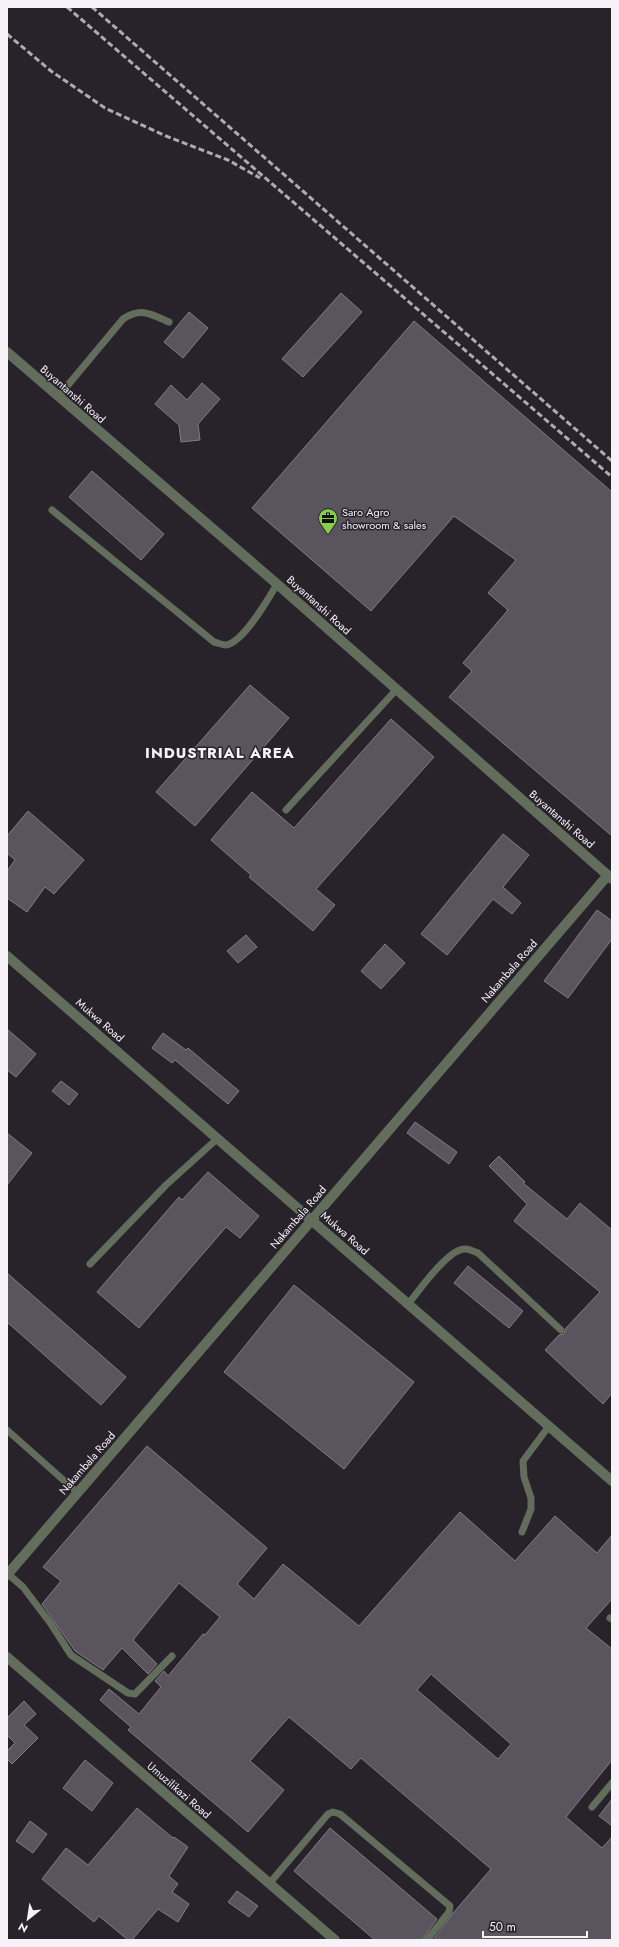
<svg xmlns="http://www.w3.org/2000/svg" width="619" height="1947" font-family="Jost,sans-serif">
<rect width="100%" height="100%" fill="#28232b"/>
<!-- building -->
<g fill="#59545d" stroke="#827c85" fill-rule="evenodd">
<path d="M341 293 362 312 303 377 282 359Z"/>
<path d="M189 312 208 328 183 358 164 342Z"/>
<path d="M414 321 612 492V836L449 697 472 671 463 663 508 610 488 593 516 560 454 516 371 611 252 508Z"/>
<path d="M202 383 220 399 198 424 200 440 181 442 179 425 155 404 171 385 187 400Z"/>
<path d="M92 471 164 534 141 560 69 497Z"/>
<path d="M250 685 289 718 195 826 156 792Z"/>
<path d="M391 719 434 757 316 889 335 905 313 931 249 877 251 875 211 840 252 792 294 828Z"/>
<path d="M28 811 84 860 54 894 45 887 27 912 7 898V871L15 860 7 853V836Z"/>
<path d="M503 834 529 855 503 887 521 903 512 914 493 899 447 955 421 934Z"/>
<path d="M597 910 612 921V939L568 998 544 981Z"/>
<path d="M246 935 257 947 238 963 227 951Z"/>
<path d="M385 944 405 963 381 989 361 971Z"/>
<path d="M7 1029 36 1054 16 1077 7 1070Z"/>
<path d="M163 1033 186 1050 188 1048 239 1091 228 1104 175 1060 172 1063 152 1048Z"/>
<path d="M61 1081 78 1094 69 1105 52 1091Z"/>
<path d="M415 1122 457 1152 449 1164 407 1133Z"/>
<path d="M7 1133 32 1153 7 1185Z"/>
<path d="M499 1156 525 1182 523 1183 567 1219 580 1203 612 1230V1393L603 1404 545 1350 559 1335 564 1334 566 1328 600 1292 514 1221 527 1204 489 1166Z"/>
<path d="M208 1172 259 1216 240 1238 226 1227 139 1328 97 1292 179 1197 182 1200Z"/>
<path d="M468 1266 523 1311 509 1328 454 1283Z"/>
<path d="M7 1273 126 1377 101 1405 7 1322Z"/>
<path d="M294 1285 414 1382 344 1469 224 1372Z"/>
<path d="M147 1446 267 1548 237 1584 254 1599 283 1564 359 1626 460 1512 515 1561 555 1516 597 1553 612 1535V1599L586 1628 612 1649V1760L566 1817 602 1848 612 1837V1940H433L454 1912 491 1869 361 1758 351 1769 289 1717 250 1761 284 1790 248 1832 128 1730 131 1727 100 1700 109 1689 139 1714 161 1687 155 1681 164 1671 168 1676 203 1634 205 1635 220 1617 179 1583 133 1640 157 1664 148 1674 122 1648 103 1670 75 1651 42 1604 61 1581 43 1567ZM431 1674 511 1744 498 1759 417 1690Z"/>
<path d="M24 1701 36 1714 24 1725 38 1738 12 1764 7 1759V1751L15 1743 7 1735V1718Z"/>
<path d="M85 1760 113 1783 92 1811 63 1788Z"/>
<path d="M612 1799V1826L599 1816Z"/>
<path d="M137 1808 173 1838 174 1837 188 1847 169 1876 178 1884 172 1892 189 1904 178 1922 158 1909 132 1940H128L99 1916 94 1922 42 1879 66 1848 88 1865Z"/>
<path d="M30 1821 47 1834 33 1853 16 1841Z"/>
<path d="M330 1828 437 1919 422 1940H375L294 1871Z"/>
<path d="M237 1891 258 1906 249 1917 228 1902Z"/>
</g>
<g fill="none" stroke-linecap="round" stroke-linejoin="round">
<!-- service -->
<g stroke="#626e5b" stroke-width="7">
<path d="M58 397 123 319C141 307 151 314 169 322"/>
<path d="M52 510 214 642C218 643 223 645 226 645 244 642 268 599 277 584"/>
<path d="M286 810 396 690"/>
<path d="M90 1264 166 1185 218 1138"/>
<path d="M408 1304C419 1291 449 1247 466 1249 470 1249 474 1252 478 1253L561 1330"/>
<path d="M7 1430 78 1493"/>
<path d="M522 1532 531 1509V1498L524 1477 523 1461 549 1426"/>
<path d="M8 1574 23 1587 51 1624 71 1655 128 1693 135 1694 172 1656"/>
<path d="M610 1618 612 1619"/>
<path d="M592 1807 612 1783"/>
<path d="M269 1884 328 1814 333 1812 340 1814 450 1906 449 1912 427 1940"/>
</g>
<!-- minor -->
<g stroke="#626e5b" stroke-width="10">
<path d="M7 352 277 584 612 879"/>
<path d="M7 956 612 1481"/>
<path d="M7 1575 608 875"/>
<path d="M7 1657 335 1940"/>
</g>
<!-- rail -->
<g stroke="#b0abb2" stroke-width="3" stroke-dasharray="6 3" stroke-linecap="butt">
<path d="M67 7 612 477"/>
<path d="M92 7 612 461"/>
<path d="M7 34 51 71 105 108 166 136 228 160 260 178"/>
</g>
</g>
<!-- icons -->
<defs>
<g id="office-pin" transform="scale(1)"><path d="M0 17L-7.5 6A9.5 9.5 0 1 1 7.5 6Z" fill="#85cf4c" stroke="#28232b"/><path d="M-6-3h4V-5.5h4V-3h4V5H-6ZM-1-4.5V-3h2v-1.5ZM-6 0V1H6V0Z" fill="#111"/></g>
</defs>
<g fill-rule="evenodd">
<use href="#office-pin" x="328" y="518"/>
</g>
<g text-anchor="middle" stroke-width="3" stroke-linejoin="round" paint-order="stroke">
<!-- street labels -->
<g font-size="11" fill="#f6f2f8" stroke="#28232b">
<text transform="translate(73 394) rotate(41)" y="4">Buyantanshi Road</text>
<text transform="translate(319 605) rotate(42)" y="4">Buyantanshi Road</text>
<text transform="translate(562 819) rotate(41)" y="4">Buyantanshi Road</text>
<text transform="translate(509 971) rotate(-49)" y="4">Nakambala Road</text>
<text transform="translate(100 1020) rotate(41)" y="4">Mukwa Road</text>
<text transform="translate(298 1217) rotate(-49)" y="4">Nakambala Road</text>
<text transform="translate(345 1233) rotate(41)" y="4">Mukwa Road</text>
<text transform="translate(87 1463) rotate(-49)" y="4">Nakambala Road</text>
<text transform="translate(179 1790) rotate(41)" y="4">Umuzilikazi Road</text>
</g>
<!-- poi labels -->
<g font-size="11" fill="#f6f2f8" stroke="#28232b" text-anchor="start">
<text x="342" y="516">Saro Agro<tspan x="342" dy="13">showroom &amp; sales</tspan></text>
</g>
<!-- district labels -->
<g font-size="15" font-weight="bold" letter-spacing="1" fill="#f6f2f8" stroke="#28232b">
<text x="220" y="758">INDUSTRIAL AREA</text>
</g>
</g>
<!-- border -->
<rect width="619" height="1947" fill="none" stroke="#f6f2f8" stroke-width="16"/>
<!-- north arrow -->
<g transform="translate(28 1919) rotate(210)" stroke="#28232b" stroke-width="3" paint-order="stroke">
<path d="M0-3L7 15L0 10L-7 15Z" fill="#f6f2f8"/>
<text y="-6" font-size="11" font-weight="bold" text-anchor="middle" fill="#f6f2f8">N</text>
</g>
<!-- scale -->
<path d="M483 1931v6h104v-6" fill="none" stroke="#f6f2f8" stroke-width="2"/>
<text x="489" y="1931" font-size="12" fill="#f6f2f8" stroke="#28232b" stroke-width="3" paint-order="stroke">50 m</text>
</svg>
